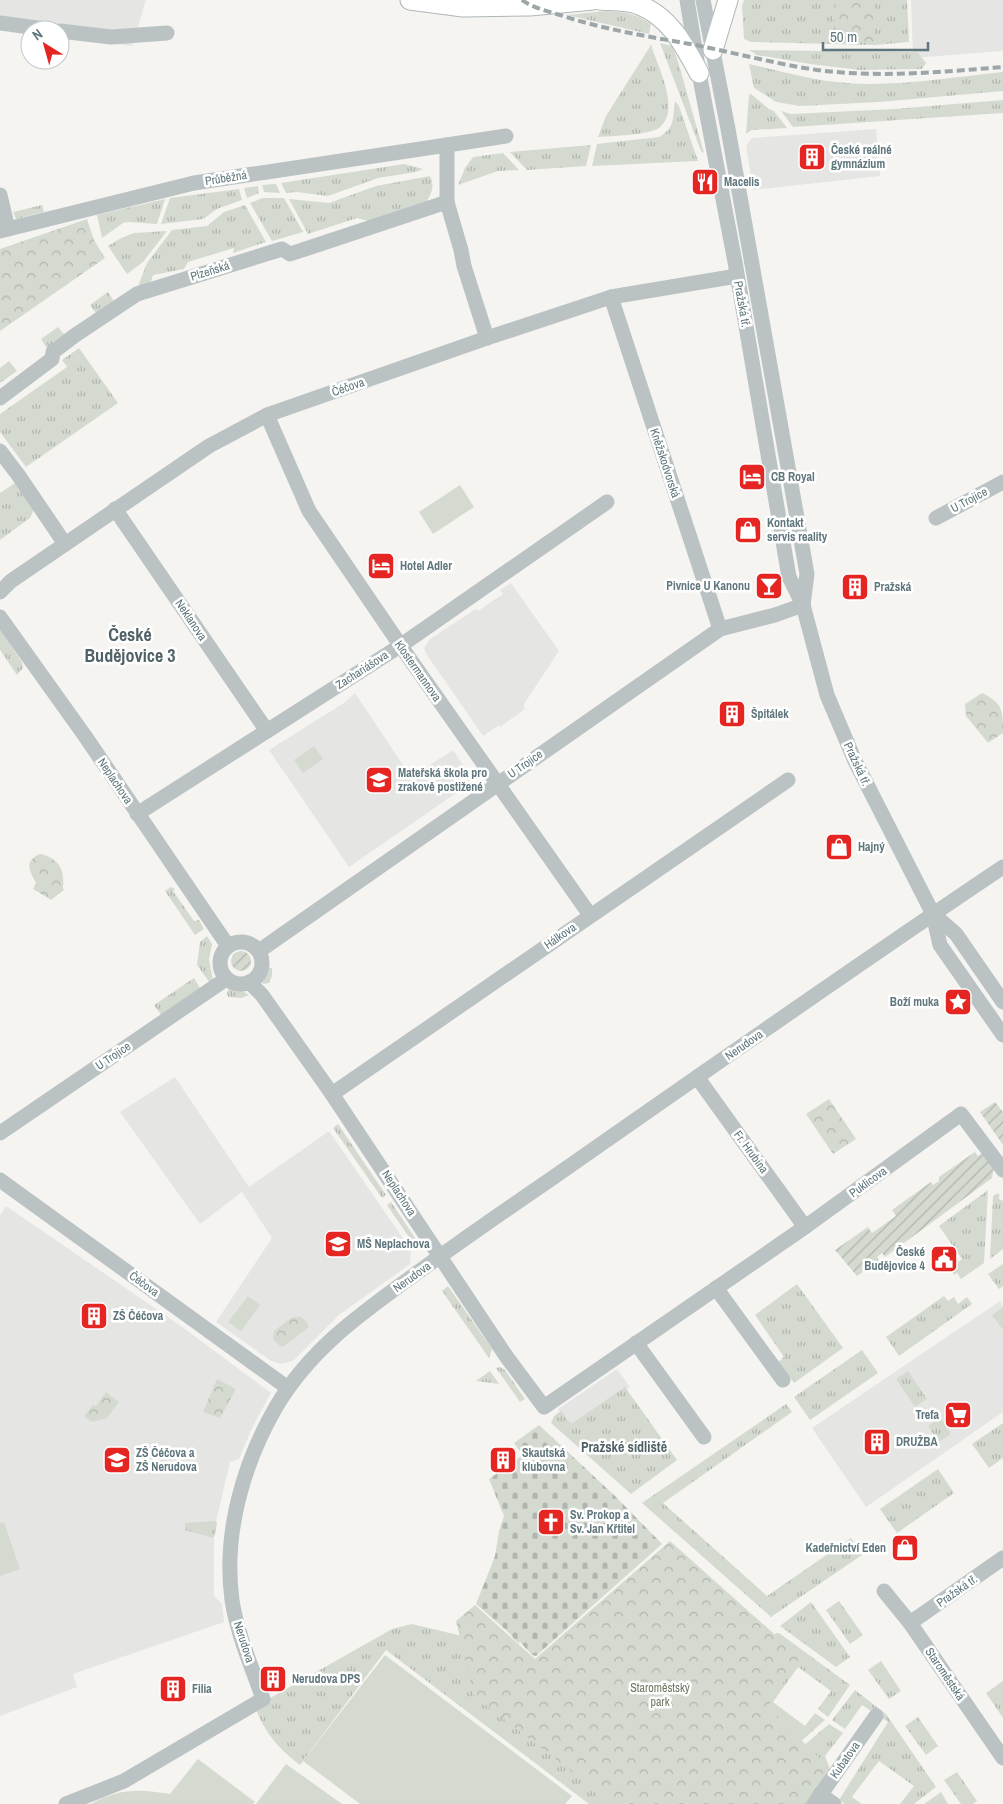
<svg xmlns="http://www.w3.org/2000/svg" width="1003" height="1804" font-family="'Archivo Narrow',sans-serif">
<defs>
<pattern id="grass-tufts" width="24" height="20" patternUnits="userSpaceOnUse" patternTransform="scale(1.25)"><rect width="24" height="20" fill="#d5dad0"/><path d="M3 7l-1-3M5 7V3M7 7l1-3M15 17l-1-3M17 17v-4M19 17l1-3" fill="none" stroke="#b0b5ae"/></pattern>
<pattern id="forest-crowns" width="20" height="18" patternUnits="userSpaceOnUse" patternTransform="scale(1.25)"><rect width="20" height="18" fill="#d5dad0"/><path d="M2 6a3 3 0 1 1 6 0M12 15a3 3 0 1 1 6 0" fill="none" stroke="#b0b5ae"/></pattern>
<pattern id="cemetery-stones" width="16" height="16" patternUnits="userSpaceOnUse" patternTransform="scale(1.25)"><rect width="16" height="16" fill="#d5dad0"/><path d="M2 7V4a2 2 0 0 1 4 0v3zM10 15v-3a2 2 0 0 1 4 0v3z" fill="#b0b5ae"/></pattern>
<pattern id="garden-furrows" width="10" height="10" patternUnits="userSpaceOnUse" patternTransform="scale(1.25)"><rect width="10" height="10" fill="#d5dad0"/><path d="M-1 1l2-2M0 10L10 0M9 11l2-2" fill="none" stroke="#b0b5ae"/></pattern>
</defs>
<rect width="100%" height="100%" fill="#f5f4f1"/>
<!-- built -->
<g fill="#e5e6e4">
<path d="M0 0H146L132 46 0 29Z"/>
<path d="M911 0H1003V51L913 58Z"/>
<path d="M876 129 880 176 753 190 746 146 752 138Z"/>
<path d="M511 583 559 651 524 704V710L500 727 499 725 483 736 427 655 424 648 430 639 476 609 478 611 503 594 500 590Z"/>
<path d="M355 693 411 777 453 750 467 771 469 783 465 787 349 867 269 750 344 703Z"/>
<path d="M175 1077 249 1187 329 1131 411 1250 410 1264 339 1315 293 1361 281 1364 271 1361 216 1322 272 1238 242 1192 200 1224 120 1112Z"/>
<path d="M6 1206 181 1326 271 1393 253 1426 239 1459 230 1462 214 1530V1596L222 1604 224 1622 73 1674 77 1687 0 1716V1215Z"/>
<path d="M1000 1301 1003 1306V1412L866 1507 812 1428Z"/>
<path d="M617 1369 630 1387 570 1427 558 1409Z"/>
</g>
<!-- grass -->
<g fill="url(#grass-tufts)">
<path d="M744 0H907L909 42 875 45 751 42 744 39 742 6Z"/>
<path d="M605 11C622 11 637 14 651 24L649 34 567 15Z"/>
<path d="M660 43 672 46 677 58 704 153 701 151Z"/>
<path d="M651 45C657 65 682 111 659 128 649 135 611 136 598 137L606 116Z"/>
<path d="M749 50 917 52 926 63 922 69 860 70 810 64 757 55Z"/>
<path d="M749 64C781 71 814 81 847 83 897 87 953 77 1003 72V91L879 102 800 106 776 102 754 88Z"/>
<path d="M751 94 769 109 774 111 787 128 752 130 746 134 749 95Z"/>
<path d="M1003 100V113L793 127 781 111 791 114 894 109Z"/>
<path d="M675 101 679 106 698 161 592 166 597 144 659 137C676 127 672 119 675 101Z"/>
<path d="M591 145 586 166 527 170 510 152Z"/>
<path d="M503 153 519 170 498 171 458 185 465 168 473 157Z"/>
<path d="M404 164 423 169 416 172 378 178 328 196 297 192 286 193 281 183Z"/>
<path d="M430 176C435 186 432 193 426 202L373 222 357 218 308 234 289 199 329 203 376 186Z"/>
<path d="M276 184 280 193 264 192 262 185Z"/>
<path d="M258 186 259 193 247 198 244 188Z"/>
<path d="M239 189 242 200 217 209 203 219 161 224 170 198Z"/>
<path d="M263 198H284L303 232 272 241 250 203Z"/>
<path d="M165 199 157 224 129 222 123 223 102 238 97 215Z"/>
<path d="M42 205 44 212 16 219 13 212Z"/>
<path d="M245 205 266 242 233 253 234 248 188 262 184 269 153 275 150 285 138 286 147 263 172 230 207 226 224 212Z"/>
<path d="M167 231 143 262 127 274 108 246 121 238 134 233Z"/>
<path d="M108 292 115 303 97 315 90 305Z"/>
<path d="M58 327 66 337 48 350 41 339Z"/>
<path d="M79 348 118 403 26 467 0 432V414L67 367 62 360Z"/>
<path d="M9 361 17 371 0 383V368Z"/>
<path d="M15 483 34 509 30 518 0 540V493Z"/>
<path d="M0 629 22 662 23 668 17 675 0 650Z"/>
<path d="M171 887 175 889 173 891 194 921 199 920 204 929 195 935 165 891Z"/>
<path d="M207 936 212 944 209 960 213 980 210 983 197 965 200 942Z"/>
<path d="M267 968H272V976L269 983 263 984 261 979Z"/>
<path d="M194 978 200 988 161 1015 154 1005Z"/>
<path d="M229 987 240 989 249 995 242 998 228 997 227 993Z"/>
<path d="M338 1124 386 1195 382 1198 333 1128Z"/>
<path d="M988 1190 984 1263 961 1279 957 1273 954 1275 950 1268 962 1259 939 1226Z"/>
<path d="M998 1193 1000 1196 998 1198 1003 1201V1249L990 1259 993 1196Z"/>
<path d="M391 1202 419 1244 420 1248 415 1246 387 1205Z"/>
<path d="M1003 1264V1286L999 1289 988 1274Z"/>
<path d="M797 1284 843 1348 794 1383 778 1362 784 1357 755 1315Z"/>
<path d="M448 1286 492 1349 489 1358 442 1291Z"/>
<path d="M944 1296 948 1301 954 1297 958 1304 967 1297 972 1304 899 1356 886 1337Z"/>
<path d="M1003 1307V1330L992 1315Z"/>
<path d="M862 1350 878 1373 810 1420 794 1397Z"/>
<path d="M500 1367 505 1370 525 1399 520 1402 496 1368Z"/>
<path d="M490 1371 499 1384 476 1381Z"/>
<path d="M908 1371 927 1399 915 1407 896 1379Z"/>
<path d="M625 1387 677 1460 631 1494 551 1423 554 1416 561 1411 571 1424Z"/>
<path d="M786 1404 792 1412 663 1503 767 1596 851 1538 862 1555 771 1617 642 1503Z"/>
<path d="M940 1417 951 1434 939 1442 928 1426Z"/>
<path d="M1003 1423V1458L989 1468 972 1444Z"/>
<path d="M938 1469 954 1493 897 1533 880 1509Z"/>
<path d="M215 1521 217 1523 215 1535 213 1538 185 1530V1523Z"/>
<path d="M839 1601 863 1635 850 1644 826 1610Z"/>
<path d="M811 1602 850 1657 836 1667 780 1626Z"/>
<path d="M412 1624 462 1636 620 1804H589L386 1650 300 1765C278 1748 267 1735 256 1710L265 1701 392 1629Z"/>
<path d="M776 1633H779L850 1685 828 1717 818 1709 831 1691 798 1667 773 1702 805 1726 815 1713 825 1720 773 1766 760 1711 774 1636Z"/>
<path d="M881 1661 901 1691 889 1699 868 1670Z"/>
<path d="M1003 1681V1718L986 1693Z"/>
<path d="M855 1690 886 1714 936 1787 914 1804H900L914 1786 879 1761 852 1797 862 1804H845L839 1800 888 1722 862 1705 845 1729 832 1720Z"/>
<path d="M918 1717 938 1746 926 1755 905 1726Z"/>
<path d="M829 1724 843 1733 825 1756 830 1769 772 1773Z"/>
<path d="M957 1772 977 1801 973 1804H961L944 1780Z"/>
<path d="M941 1792 948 1804H924Z"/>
</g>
<!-- forest -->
<g fill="url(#forest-crowns)">
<path d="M834 0H874L875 43 834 42Z"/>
<path d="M87 219 94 240 105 258 0 331V249Z"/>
<path d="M982 693C1003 703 1003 711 1003 733L988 743 966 716 965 704Z"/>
<path d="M40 854C59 858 65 870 63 888L64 890 51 900 33 889 36 883C29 870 24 861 40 854Z"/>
<path d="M829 1099 856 1139 833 1154 806 1114Z"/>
<path d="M300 1316 306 1321 309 1327 284 1346 281 1347 273 1339 274 1331 291 1318Z"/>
<path d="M217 1379 236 1389 220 1418 203 1412Z"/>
<path d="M106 1392 119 1402 107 1418 92 1422 84 1416 93 1405 96 1406Z"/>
<path d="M670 1541 800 1657 768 1706 831 1770 807 1804H615L611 1802 474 1696 456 1621 475 1605 535 1659Z"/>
</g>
<!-- cemetery -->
<path fill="url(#cemetery-stones)" d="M539 1425 615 1496 662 1544 536 1656 532 1655 520 1642 518 1643 507 1631 476 1604 495 1556 499 1531 504 1516 489 1479 523 1455 514 1443Z"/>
<!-- garden -->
<g fill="url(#garden-furrows)">
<circle cx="241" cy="961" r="10"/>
<path d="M995 1102 1003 1112V1145L980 1112Z"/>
<path d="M975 1152 978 1156 984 1152 994 1166 992 1178 885 1257 882 1253 877 1257 879 1261 857 1276 835 1250 868 1227 872 1233 896 1216 892 1210 931 1182 933 1185 939 1181V1177Z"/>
</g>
<!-- pitch -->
<g fill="#d5dad0">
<path d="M460 485 474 507 433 534 419 512Z"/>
<path d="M314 746 323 759 303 773 294 760Z"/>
<path d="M248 1296 260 1305 241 1331 228 1322Z"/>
<path d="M4 1522 20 1569 0 1576V1523Z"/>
<path d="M385 1655 572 1796 565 1804H360L303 1761Z"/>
<path d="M198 1759 255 1802 253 1804H91C119 1788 140 1789 170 1794Z"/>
<path d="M286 1764 342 1804H256Z"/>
</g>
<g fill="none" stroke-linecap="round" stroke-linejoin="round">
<!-- major casing -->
<g stroke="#afb6b8" stroke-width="21">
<g id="major">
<path d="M410 0 463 7 530 6 593 0"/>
<path d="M600 0C612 1 628 0 639 5 670 17 684 45 699 73"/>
<path d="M713 50 728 0"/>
</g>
</g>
<!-- minor -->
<g stroke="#bbc2c4" stroke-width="15">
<path d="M687 0 699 73 735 262 789 577 803 605 827 695 855 761 933 914 940 945 1003 1035"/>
<path d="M703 0 728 129 807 574 803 605"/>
<path d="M0 23 52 30"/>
<path d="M60 31 111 37 167 33"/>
<path d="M447 145 506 136"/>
<path d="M0 195 8 229"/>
<path d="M0 231 194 183 447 145V202L461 250 464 266 487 338"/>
<path d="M611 297 720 629"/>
<path d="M0 398 52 359 53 352 74 336 137 294 282 249 290 254 447 202"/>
<path d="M267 415 309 511 407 655 590 915"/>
<path d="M0 451 19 476 65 544"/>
<path d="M115 509 267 731"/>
<path d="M936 518 1003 482"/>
<path d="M0 592 11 581 209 446 267 415 487 338 611 297 737 276"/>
<path d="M0 617 85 736 228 946"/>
<path d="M137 814 400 646 607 502"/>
<path d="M933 914 956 934 1003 1002"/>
<circle cx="241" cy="963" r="21"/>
<path d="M259 951 710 636 720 629 775 615 803 605"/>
<path d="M249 982 262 995 332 1094 506 1356 544 1407 805 1227 961 1114 1003 1170"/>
<path d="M697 1077 805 1227"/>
<path d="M332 1094 788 780"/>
<path d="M0 1133 226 979"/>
<path d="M0 1180 288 1388"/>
<path d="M716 1288 783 1380"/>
<path d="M636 1343 704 1437"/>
<path d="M884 1591 910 1623 1003 1758"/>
<path d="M910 1623 1003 1558"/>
<path d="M820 1794 834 1804"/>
<path d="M66 1804 124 1781 263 1699C252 1667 237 1634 232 1600 223 1534 243 1464 276 1407 312 1346 365 1311 421 1270 464 1239 507 1209 551 1179 701 1074 851 969 1003 867"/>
<path d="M814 1804 876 1716"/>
</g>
<!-- major -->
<use href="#major" stroke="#fff" stroke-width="19"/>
<!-- rail -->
<path stroke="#9ca6a9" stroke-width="4" stroke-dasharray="8 4" stroke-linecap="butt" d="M522 0C533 8 547 11 560 15 599 28 639 35 679 42 725 50 770 63 817 70 879 78 941 72 1003 67"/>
</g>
<!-- icons -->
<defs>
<g id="building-square" transform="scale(1.4375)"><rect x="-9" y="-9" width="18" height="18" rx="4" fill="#e52521" stroke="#fff"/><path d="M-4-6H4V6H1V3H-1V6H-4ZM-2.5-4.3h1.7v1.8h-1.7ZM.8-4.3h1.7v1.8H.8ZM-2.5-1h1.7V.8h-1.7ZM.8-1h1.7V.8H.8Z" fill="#fff"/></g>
<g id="restaurant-square" transform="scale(1.4375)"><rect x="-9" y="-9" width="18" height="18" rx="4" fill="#e52521" stroke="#fff"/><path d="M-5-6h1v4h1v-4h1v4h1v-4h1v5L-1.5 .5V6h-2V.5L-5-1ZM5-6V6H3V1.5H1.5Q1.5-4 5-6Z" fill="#fff"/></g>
<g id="hotel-square" transform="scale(1.4375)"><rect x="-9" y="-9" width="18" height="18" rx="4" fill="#e52521" stroke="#fff"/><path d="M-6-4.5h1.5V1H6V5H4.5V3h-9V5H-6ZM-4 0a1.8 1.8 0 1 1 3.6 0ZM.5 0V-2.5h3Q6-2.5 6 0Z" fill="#fff"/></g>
<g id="shop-square" transform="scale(1.4375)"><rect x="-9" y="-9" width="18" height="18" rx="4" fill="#e52521" stroke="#fff"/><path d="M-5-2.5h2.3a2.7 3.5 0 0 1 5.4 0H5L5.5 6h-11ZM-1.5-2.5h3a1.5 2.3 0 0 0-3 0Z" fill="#fff"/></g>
<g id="bar-square" transform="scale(1.4375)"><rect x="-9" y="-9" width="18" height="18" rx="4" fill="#e52521" stroke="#fff"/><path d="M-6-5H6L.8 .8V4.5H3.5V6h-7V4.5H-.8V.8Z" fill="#fff"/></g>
<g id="school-square" transform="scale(1.4375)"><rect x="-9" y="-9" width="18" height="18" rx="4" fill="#e52521" stroke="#fff"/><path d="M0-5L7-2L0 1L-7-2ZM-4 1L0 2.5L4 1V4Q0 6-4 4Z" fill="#fff"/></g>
<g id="sight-square" transform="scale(1.4375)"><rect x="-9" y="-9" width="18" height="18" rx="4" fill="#e52521" stroke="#fff"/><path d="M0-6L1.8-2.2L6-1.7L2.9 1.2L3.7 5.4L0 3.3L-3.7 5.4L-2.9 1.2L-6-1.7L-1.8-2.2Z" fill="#fff"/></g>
<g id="civic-square" transform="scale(1.4375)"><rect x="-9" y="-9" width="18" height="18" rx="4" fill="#e52521" stroke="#fff"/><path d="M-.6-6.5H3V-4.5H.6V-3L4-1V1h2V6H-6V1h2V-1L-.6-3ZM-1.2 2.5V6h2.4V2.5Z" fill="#fff"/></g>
<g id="supermarket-square" transform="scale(1.4375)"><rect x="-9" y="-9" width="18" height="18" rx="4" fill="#e52521" stroke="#fff"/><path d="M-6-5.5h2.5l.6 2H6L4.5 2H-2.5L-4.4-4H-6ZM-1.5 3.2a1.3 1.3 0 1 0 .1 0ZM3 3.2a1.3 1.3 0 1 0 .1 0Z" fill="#fff"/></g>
<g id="church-square" transform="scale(1.4375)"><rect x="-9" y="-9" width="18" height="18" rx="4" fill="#e52521" stroke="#fff"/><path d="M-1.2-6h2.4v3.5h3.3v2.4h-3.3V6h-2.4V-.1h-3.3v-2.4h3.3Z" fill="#fff"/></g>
</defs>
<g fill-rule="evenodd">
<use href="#building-square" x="812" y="157"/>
<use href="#restaurant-square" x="705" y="182"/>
<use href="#hotel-square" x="752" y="477"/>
<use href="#shop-square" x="748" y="530"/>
<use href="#hotel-square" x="381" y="566"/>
<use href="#bar-square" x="769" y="586"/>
<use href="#building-square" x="855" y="587"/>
<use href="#building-square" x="732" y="714"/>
<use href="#school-square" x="379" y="780"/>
<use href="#shop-square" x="839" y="847"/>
<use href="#sight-square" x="958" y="1002"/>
<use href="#school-square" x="338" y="1244"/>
<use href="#civic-square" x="944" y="1259"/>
<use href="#building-square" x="94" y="1316"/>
<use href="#supermarket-square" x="958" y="1415"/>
<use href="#building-square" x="877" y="1442"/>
<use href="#school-square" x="117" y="1460"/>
<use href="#building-square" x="503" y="1460"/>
<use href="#church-square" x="551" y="1522"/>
<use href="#shop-square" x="905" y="1548"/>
<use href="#building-square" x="273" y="1679"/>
<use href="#building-square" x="173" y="1689"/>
</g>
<g text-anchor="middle" stroke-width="5" stroke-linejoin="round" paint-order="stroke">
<!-- poi labels -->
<g font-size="12" font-weight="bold" fill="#5f767c" stroke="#fff" text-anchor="start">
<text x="831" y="154">České reálné<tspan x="831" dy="14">gymnázium</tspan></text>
<text x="724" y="186">Macelis</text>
<text x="771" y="481">CB Royal</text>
<text x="767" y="527">Kontakt<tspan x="767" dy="14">servis reality</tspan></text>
<text x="400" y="570">Hotel Adler</text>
<text x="750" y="590" text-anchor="end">Pivnice U Kanonu</text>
<text x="874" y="591">Pražská</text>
<text x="751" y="718">Špitálek</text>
<text x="398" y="777">Mateřská škola pro<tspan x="398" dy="14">zrakově postižené</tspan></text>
<text x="858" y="851">Hajný</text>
<text x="939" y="1006" text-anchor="end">Boží muka</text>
<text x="357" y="1248">MŠ Neplachova</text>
<text x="925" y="1256" text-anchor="end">České<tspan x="925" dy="14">Budějovice 4</tspan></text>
<text x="113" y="1320">ZŠ Čéčova</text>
<text x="939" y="1419" text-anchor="end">Trefa</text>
<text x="896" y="1446">DRUŽBA</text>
<text x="136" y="1457">ZŠ Čéčova a<tspan x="136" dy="14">ZŠ Nerudova</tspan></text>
<text x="522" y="1457">Skautská<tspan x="522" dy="14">klubovna</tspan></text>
<text x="570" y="1519">Sv. Prokop a<tspan x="570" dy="14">Sv. Jan Křtitel</tspan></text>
<text x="886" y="1552" text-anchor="end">Kadeřnictví Eden</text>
<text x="292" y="1683">Nerudova DPS</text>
<text x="192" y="1693">Filia</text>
</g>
<!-- street labels -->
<g font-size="12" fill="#5f767c" stroke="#fff">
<text transform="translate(226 178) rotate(-9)" y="4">Průběžná</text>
<text transform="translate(210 271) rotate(-17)" y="4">Plzeňská</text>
<text transform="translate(742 304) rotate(80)" y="4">Pražská tř.</text>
<text transform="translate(348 387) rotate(-19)" y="4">Čéčova</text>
<text transform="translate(665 463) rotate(72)" y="4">Kněžskodvorská</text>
<text transform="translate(969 500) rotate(-28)" y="4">U Trojice</text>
<text transform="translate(191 620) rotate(56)" y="4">Neklanova</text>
<text transform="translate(362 670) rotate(-33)" y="4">Zachariášova</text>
<text transform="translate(418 671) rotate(55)" y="4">Klostermannova</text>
<text transform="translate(525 764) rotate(-35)" y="4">U Trojice</text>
<text transform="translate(857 764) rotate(65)" y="4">Pražská tř.</text>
<text transform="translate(115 781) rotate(56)" y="4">Neplachova</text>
<text transform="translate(560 936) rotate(-35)" y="4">Hálkova</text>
<text transform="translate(744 1045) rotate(-35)" y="4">Nerudova</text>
<text transform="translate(113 1056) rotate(-34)" y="4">U Trojice</text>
<text transform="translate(751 1152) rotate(54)" y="4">Fr. Hrubína</text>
<text transform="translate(868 1182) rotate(-36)" y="4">Puklicova</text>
<text transform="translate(399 1193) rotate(57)" y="4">Neplachova</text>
<text transform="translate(412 1277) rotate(-36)" y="4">Nerudova</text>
<text transform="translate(144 1284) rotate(36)" y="4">Čéčova</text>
<text transform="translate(957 1591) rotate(-35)" y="4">Pražská tř.</text>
<text transform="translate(244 1642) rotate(72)" y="4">Nerudova</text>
<text transform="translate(945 1674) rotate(56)" y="4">Staroměstská</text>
<text transform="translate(845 1760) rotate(-55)" y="4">Kubatova</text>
</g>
<!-- park labels -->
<g font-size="12" fill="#6c7962" stroke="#fff">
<text x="660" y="1692">Staroměstský<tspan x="660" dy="14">park</tspan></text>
</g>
<!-- neighbourhood labels -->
<g font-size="14" font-weight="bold" fill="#516267" stroke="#fff">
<text x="624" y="1452">Pražské sídliště</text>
</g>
<!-- district labels -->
<g font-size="18" font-weight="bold" fill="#516267" stroke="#fff">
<text x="130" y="641">České<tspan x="130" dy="21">Budějovice 3</tspan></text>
</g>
</g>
<!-- north arrow -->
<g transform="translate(45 45) rotate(323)"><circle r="24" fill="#ffffff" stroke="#bfc8cb"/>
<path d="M0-4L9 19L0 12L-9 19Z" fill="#e52521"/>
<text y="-8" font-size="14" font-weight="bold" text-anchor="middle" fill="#5f767c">N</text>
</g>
<!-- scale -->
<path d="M823 42v8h105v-8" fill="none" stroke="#5f767c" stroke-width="2.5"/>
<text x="830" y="42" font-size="15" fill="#5f767c" stroke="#ffffff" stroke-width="4" paint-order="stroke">50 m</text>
</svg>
